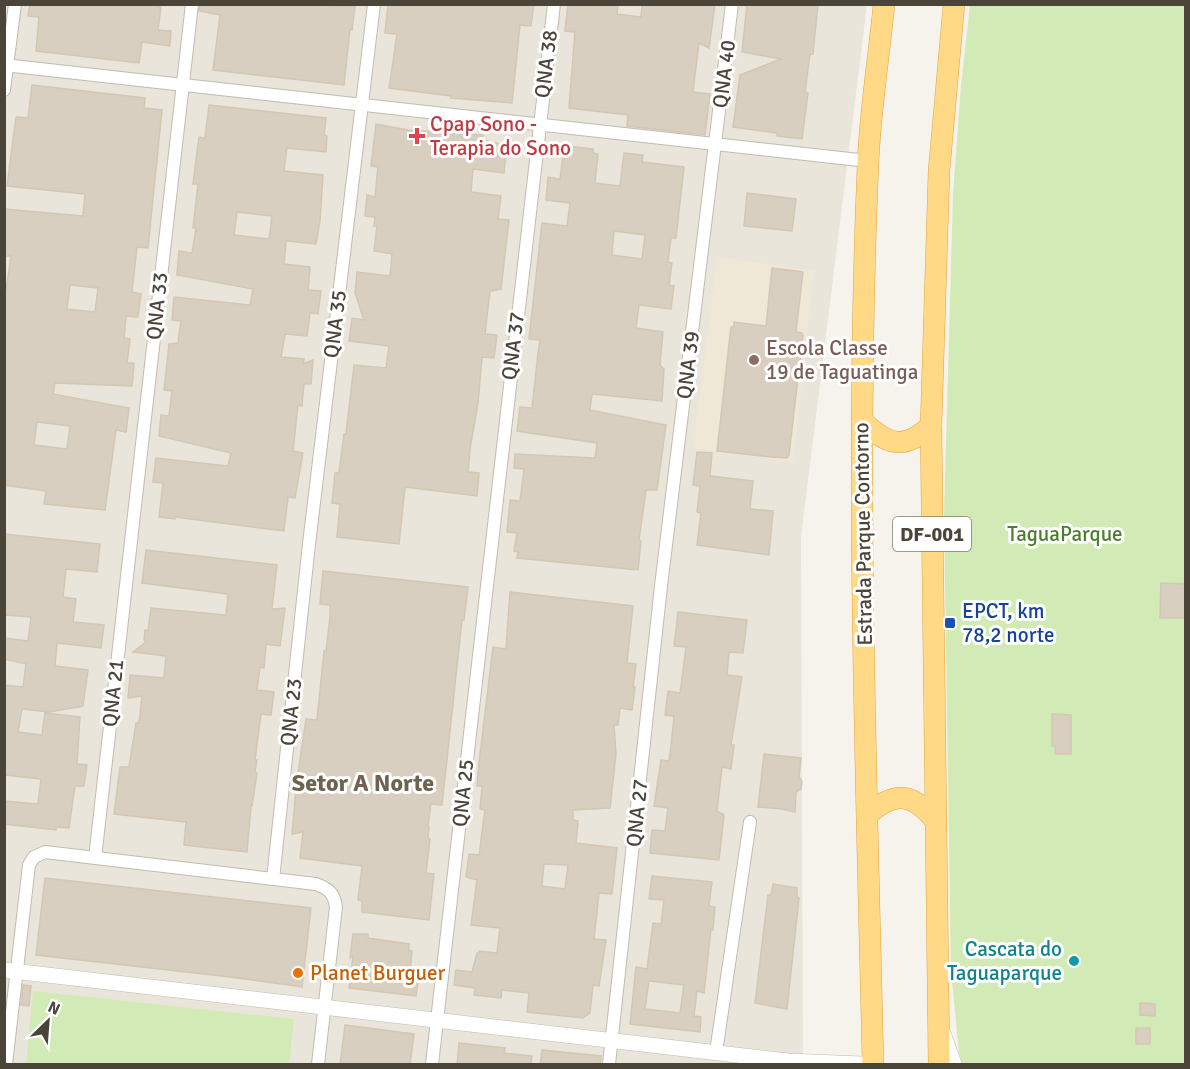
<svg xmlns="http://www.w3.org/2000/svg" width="1190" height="1069" font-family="Signika,sans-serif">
<rect width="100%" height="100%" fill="#f6f3ec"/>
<!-- residential -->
<path fill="#eae5da" d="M5 5H867L801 537 803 1064H5Z"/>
<!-- education -->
<path fill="#efe8d6" d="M717 257 814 271 793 462 693 448Z"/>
<!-- green -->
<g fill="#d2eab5">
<path d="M970 5H1185V1064H962L959 1053 951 971 944 514 953 194 961 85Z"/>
<path d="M33 991 294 1019 289 1064H26Z"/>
</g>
<!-- building -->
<g fill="#d8cfc1" stroke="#d3c7b4" stroke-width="1.5" fill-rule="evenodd">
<path d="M30 4H157V7H161L158 30 171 31 170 46 142 42 139 63 36 51 39 17 28 16Z"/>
<path d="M200 4 355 6 352 30 350 29 344 85 213 70 220 15 199 11Z"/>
<path d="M388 4H534L531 26 520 25 512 103 451 98V96L389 88 397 34 385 33Z"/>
<path d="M568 4H618L617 14 641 17 642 4H715L709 48 699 43 693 92 710 94 705 135 627 126 628 115 569 108 575 32 565 31Z"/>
<path d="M747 4H818L813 54H810L805 92 808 93 802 139 777 136V133L733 127 740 75 781 59 742 52Z"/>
<path d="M32 85 145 98 144 108 162 110 148 248 137 247 132 292 141 294 138 317 126 316 124 338 130 339 127 363H134L132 386 55 383 53 394 129 408 126 432 116 430 105 510 44 504 46 491 4 485V303L11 256H4L5 209 83 216 85 194 7 186 16 117 28 118ZM70 285 98 288 95 312 67 309ZM37 422 70 426 67 449 34 445Z"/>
<path d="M209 105 326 118 324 135 327 136 326 152 287 148 284 171 323 175 320 221 316 244 286 241 284 264 310 267 308 290 321 291 318 314 310 313 307 336 285 334 281 357 304 359 303 364 313 360 311 384H304L302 406 298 405 293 451 303 453 295 498 288 497 284 531 175 517V519L159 517 163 483 153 482 156 458 228 466 231 453 159 436 161 415 169 416 172 391 164 390 169 344 178 343 181 321 172 320 174 297 250 305 253 289 177 275 179 251 192 253 196 228H193L198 184H193L199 137 205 138ZM237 212 272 216 269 239 234 235Z"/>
<path d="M376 124 408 130 483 135 482 140 507 145 504 173 473 169 471 192 501 196 498 219 509 220 501 289 490 291 485 334 497 335 494 358 482 357 478 403 470 449 468 472 479 473 477 496 405 487 399 544 337 537 340 504 332 503 335 473H339L344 434H346L354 365 386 368 389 346 349 341 352 318 364 320 355 293 357 272 390 276 392 254 374 251 377 226H374L375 217 365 216 367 195 375 197 378 167 371 166Z"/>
<path d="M564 146 593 149V153L598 154 595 183 620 186 624 153 643 155 642 162 684 167 676 238H671L668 262 672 263 669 285 674 286 671 309 639 305 636 328 663 332 660 365 664 369 662 401 592 394 590 410 666 425 657 490H646L639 540 641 541 638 570 517 558 518 552 514 551 517 533 507 532 510 500 520 501 524 469 514 468 515 454 595 458 597 443 517 431 520 407 532 408 538 353 540 340 529 339 542 223 567 226 570 203 546 200 548 177 560 179ZM614 231 645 235 642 259 612 255Z"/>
<path d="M747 193 796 199 792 231 744 226Z"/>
<path d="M772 268 803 272 796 332 802 333 803 335 789 455 787 458 772 457 717 451 731 327H734V322L766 326Z"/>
<path d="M697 452 712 453 710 476 753 481 750 509 773 511 769 555 697 545 701 513 697 512 700 486 693 485Z"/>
<path d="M4 534 100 544 97 572 66 569 63 597 76 599 73 622 104 625 101 648 57 643 55 666 88 670 83 706 49 712 22 709 18 732 42 735 45 713 80 717 77 764 87 765 84 786H75L69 828 56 827V830L4 824V801L38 804 41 779 4 775V685L23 687 26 664 4 659V638L28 641 31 617 4 615Z"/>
<path d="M146 550 277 565 272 609 285 608 283 623 280 646 266 644 264 668 260 667 257 690 274 692 271 715 261 714 255 760H257L255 771 257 774 252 806H251L247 852 184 845 186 822 114 814 120 767H129L136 723H139L142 696 128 698 130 675 164 678 166 656 133 652 146 642 144 639 145 630 148 631 151 608 226 615 228 594 142 583Z"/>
<path d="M323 571 468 587 464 620H462L442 805 431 804 428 827H429L428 839H430L426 873 434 874 429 920 362 912V901L358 900 362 866 300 858 303 832 292 834 296 787 306 719 317 720 324 651H326L330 617V605L320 604Z"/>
<path d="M1161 583 1185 584V618H1160Z"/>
<path d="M510 592 633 606 627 663 636 664 633 687H635L632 710 620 708 618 725H614L616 754 610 808 573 810V820L578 821 576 843 617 848 612 894 599 893 594 939 606 940 599 986 593 985 590 1013 583 1018 527 1012 529 993 502 990 501 998 474 995 475 988 454 985 456 970 472 972 477 953H479V951L497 953 500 928 471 925 477 880 466 877 469 854 479 855 485 810 480 809 482 786H477L479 763 493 647 506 649ZM544 864 568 865 565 889 542 886Z"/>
<path d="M678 612 747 620 743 653 729 652 727 675 742 677 731 745H734L731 769 722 767 717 811 724 815 719 860 650 853 652 830 665 831 668 808 654 806 661 760 669 761 671 746 674 716 665 715 668 691 680 693 686 647 674 646Z"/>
<path d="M1052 714 1071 715V754H1055V746H1052Z"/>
<path d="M764 754 801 758 799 776 802 782 801 789 796 792 795 812 782 809 758 807Z"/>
<path d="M652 876 712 882 709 906 715 907 713 930 711 929 704 993 697 991 694 1016 701 1017 700 1032 630 1024 636 967 647 969 653 923 661 924 664 900 649 899ZM649 981 684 985 680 1013 645 1009Z"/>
<path d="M45 878 311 908 302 987 230 977 36 955Z"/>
<path d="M773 884 797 888V897L799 898 787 1009 755 1003 768 895H771Z"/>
<path d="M353 934H368V938L409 944V950L412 951 410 973 419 974 416 996 349 988 353 956 350 958Z"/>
<path d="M23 985 31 986 29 1006 21 1005Z"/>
<path d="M1140 1003 1155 1004V1016L1140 1015Z"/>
<path d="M345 1025 414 1034 410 1065H340Z"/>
<rect x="1136" y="1028" width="14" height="16"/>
<path d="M459 1043 505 1048 504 1053 532 1056 531 1065H457Z"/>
<path d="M542 1050 601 1056 600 1065H540Z"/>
</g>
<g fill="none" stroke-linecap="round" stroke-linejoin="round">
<!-- minor casing -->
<g stroke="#c2bbae" stroke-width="14">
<g id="minor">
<path d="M4 65 868 161"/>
<path d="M4 90 15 4"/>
<path d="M95 858 192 4"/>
<path d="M273 879 309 544 374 4"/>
<path d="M716 1052 750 822"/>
<path d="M6 1064 29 865 34 857 45 852 316 884C329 889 334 893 336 907L318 1064"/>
<path d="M432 1064 554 4"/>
<path d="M609 1064 661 586 732 4"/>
</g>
</g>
<!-- tertiary casing -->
<g stroke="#c2bbae" stroke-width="16">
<g id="tertiary">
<path d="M4 970 788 1061 861 1064"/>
<path d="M943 1033 954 1064"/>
</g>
</g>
<!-- trunk casing -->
<g stroke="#e0a43c" stroke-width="22">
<g id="trunk">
<path d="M862 421C888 445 903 451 931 426"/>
<path d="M867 815C894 791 912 792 935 820"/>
<path d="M873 1064C866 765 855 463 868 164 870 111 879 57 884 4"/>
<path d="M939 1064 931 426 939 171 954 4"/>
</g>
</g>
<!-- minor -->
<use href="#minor" stroke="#fff" stroke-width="12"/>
<!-- tertiary -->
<use href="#tertiary" stroke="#fff" stroke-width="15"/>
<!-- trunk -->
<use href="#trunk" stroke="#ffd985" stroke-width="21"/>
</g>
<!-- markers -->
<path fill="#e0444e" stroke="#fff" stroke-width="2" d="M414 127h6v6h6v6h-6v6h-6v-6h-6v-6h6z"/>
<circle fill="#8d6e63" stroke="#fff" stroke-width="2" cx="754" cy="360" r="6"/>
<rect fill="#1a4fb4" stroke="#fff" stroke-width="2" x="944" y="617" width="12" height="12" rx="3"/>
<circle fill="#0f9aa8" stroke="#fff" stroke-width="2" cx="1074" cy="961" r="6"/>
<circle fill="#e8710a" stroke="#fff" stroke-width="2" cx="298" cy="973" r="6"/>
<g text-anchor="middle" stroke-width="6" stroke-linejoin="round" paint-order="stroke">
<!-- shield labels -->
<rect fill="#fff" stroke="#817c74" stroke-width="1.5" x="893" y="517" width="78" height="34" rx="4.5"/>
<g font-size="20" font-weight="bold" fill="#4b4439">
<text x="932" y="541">DF-001</text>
</g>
<!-- street labels -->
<g font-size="21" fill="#4b4439" stroke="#fff">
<text transform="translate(546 64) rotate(-83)" y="7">QNA 38</text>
<text transform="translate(724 74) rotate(-83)" y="7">QNA 40</text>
<text transform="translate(157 306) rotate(-84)" y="7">QNA 33</text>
<text transform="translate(335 324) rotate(-83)" y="7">QNA 35</text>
<text transform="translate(513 346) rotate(-83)" y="7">QNA 37</text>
<text transform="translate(688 365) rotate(-83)" y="7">QNA 39</text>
<text transform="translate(863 534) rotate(-91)" y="7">Estrada Parque Contorno</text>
<text transform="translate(113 693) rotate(-84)" y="7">QNA 21</text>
<text transform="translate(291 712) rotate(-84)" y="7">QNA 23</text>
<text transform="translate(463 793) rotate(-84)" y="7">QNA 25</text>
<text transform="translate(637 813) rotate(-84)" y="7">QNA 27</text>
</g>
<!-- health labels -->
<g font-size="21" fill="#be3a42" stroke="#fff" text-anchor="start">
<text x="430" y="131">Cpap Sono -<tspan x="430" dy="24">Terapia do Sono</tspan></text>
</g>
<!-- education labels -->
<g font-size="21" fill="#785e54" stroke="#fff" text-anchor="start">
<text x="766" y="355">Escola Classe<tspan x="766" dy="24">19 de Taguatinga</tspan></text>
</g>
<!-- park labels -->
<g font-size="21" fill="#4a7f2a" stroke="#fff">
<text x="1065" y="541">TaguaParque</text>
</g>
<!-- transit labels -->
<g font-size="21" fill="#164399" stroke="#fff" text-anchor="start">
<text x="962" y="618">EPCT, km<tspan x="962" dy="24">78,2 norte</tspan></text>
</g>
<!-- culture labels -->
<g font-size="21" fill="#0d838f" stroke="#fff" text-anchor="end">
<text x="1062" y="956">Cascata do<tspan x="1062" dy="24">Taguaparque</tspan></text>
</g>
<!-- food labels -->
<g font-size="21" fill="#c56008" stroke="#fff" text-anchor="start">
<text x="310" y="980">Planet Burguer</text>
</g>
<!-- quarter labels -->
<g font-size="24" font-weight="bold" fill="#6e6250" stroke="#fff">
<text x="363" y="791">Setor A Norte</text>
</g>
</g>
<!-- border -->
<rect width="1190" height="1069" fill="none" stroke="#4b4439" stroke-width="12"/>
<!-- north arrow -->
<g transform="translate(48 1021) rotate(25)" stroke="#ffffff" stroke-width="4.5" paint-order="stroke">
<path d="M0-4.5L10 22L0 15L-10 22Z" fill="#4b4439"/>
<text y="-9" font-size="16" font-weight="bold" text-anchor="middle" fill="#4b4439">N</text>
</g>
</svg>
